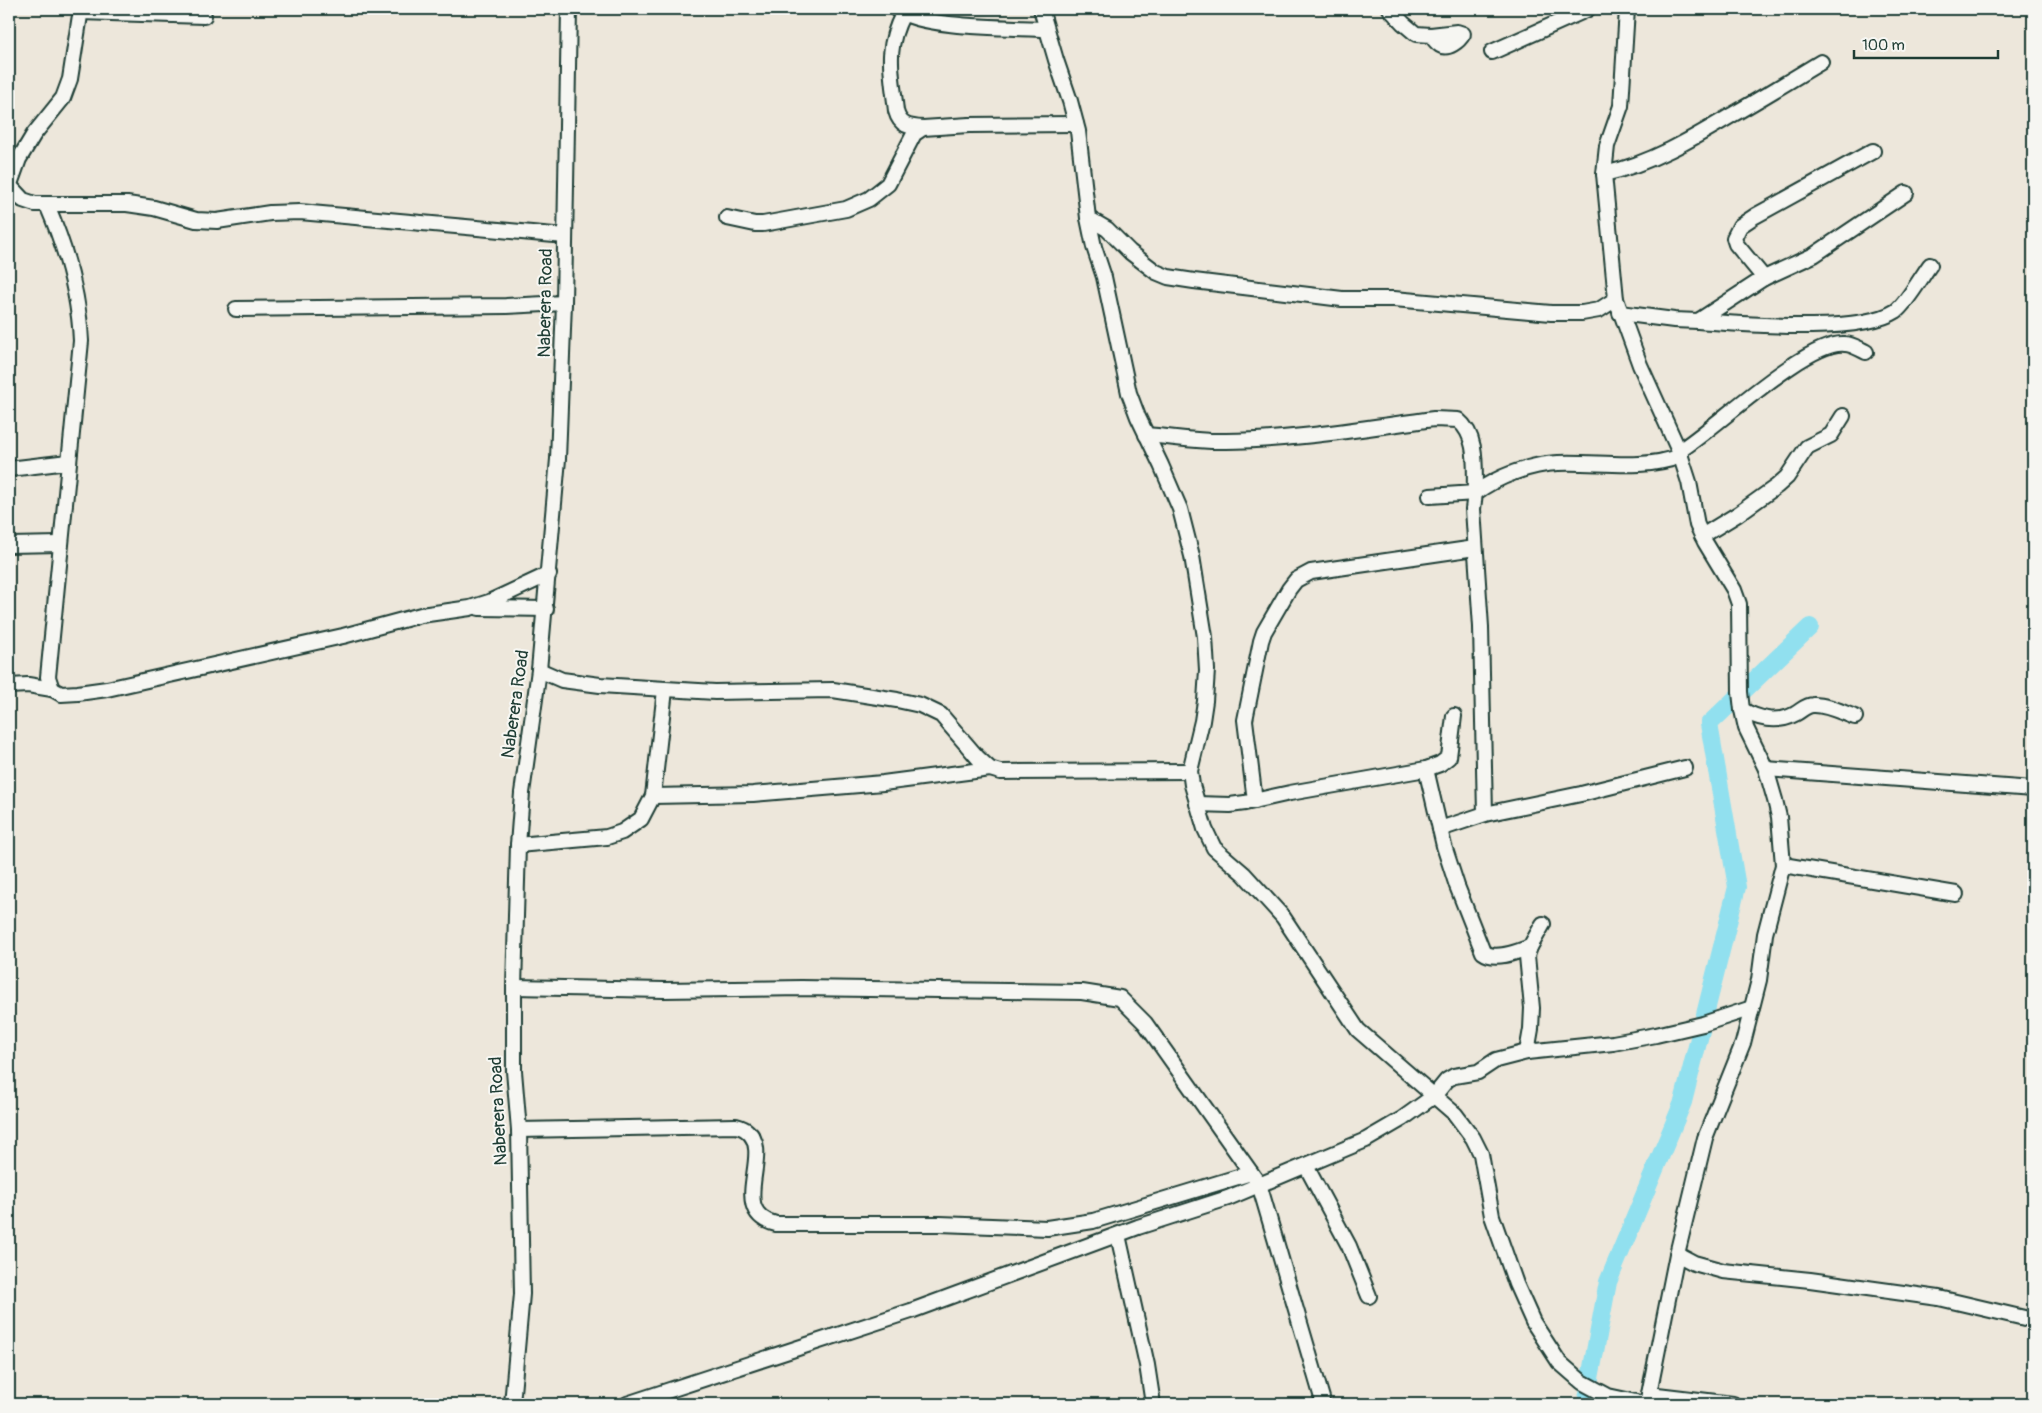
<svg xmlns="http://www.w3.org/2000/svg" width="2042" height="1413" font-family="Pangolin,sans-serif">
<rect width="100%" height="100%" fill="#ede7db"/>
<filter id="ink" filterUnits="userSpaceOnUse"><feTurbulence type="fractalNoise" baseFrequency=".02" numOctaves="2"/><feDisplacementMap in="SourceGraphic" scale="10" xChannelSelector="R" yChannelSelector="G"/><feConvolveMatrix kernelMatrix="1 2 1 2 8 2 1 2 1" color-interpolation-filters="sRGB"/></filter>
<g filter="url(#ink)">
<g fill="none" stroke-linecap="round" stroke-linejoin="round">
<!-- river -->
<g stroke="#91e0ef" stroke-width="18">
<path d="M1590 1378 1608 1282 1683 1102 1737 887 1709 724 1810 627"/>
<path d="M1586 1404 1588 1394"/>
</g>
<!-- minor casing -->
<g stroke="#1f3d34" stroke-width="18">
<g id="minor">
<path d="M896 9C923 29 1010 27 1046 29"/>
<path d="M1041 9 1056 60 1070 101 1078 131 1088 218 1094 247 1104 277 1129 393 1138 417 1161 465 1180 509 1192 556 1205 637 1207 670 1205 701 1202 721 1190 771 1192 785 1205 829 1214 848 1244 874 1283 917 1358 1030 1455 1114 1473 1138 1481 1154 1492 1216 1516 1284 1533 1322 1559 1362 1582 1382 1608 1396 1645 1404"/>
<path d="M1390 9 1403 23 1416 34 1431 35 1457 32 1463 34C1459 41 1448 50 1440 45 1437 43 1433 38 1431 35"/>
<path d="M1627 9 1621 106 1607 146 1604 174 1616 299 1640 365 1679 451 1689 482 1697 525 1705 542 1734 590 1739 604 1740 692 1742 710 1746 728 1766 769 1775 800 1779 817 1783 865 1765 934 1759 980 1743 1043 1705 1138 1677 1254 1647 1404"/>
<path d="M80 12 204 16"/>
<path d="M903 14C884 50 892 73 896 111 900 126 909 127 923 128"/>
<path d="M1492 52 1588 9"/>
<path d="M1604 174C1650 164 1692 139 1732 115 1762 98 1791 80 1821 62"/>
<path d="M9 185 23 200 35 204H127L154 208 196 220 217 221 270 213 300 212 565 236"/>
<path d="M9 187 19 159 34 134 63 98 70 79 81 9"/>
<path d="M47 205C66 249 79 293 81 341L48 677 52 689 61 694 78 693 107 689 343 636 421 615 470 608 489 602 549 574"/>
<path d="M727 218 755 224H763L846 209 869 199 888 184 914 134 923 128 969 125 1076 124"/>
<path d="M1088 218 1107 229 1130 252 1156 272 1168 277 1194 281 1342 299H1394L1551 313H1582L1599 310 1616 299"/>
<path d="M1764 278 1736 244 1734 238 1740 226 1755 216 1873 151"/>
<path d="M236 309 506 306 564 303"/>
<path d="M1620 313 1674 320 1698 321 1764 278 1814 255 1906 193"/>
<path d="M1698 321C1744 324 1859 335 1896 311 1906 304 1922 276 1930 265"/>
<path d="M1146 435C1173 437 1200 442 1226 441 1296 440 1365 428 1434 419L1458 420C1479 437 1474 469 1475 493L1430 496"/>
<path d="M1679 451C1715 429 1806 340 1845 344 1852 344 1859 349 1866 352"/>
<path d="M9 469 68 462"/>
<path d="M1702 536 1738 514 1777 486 1787 477 1807 447 1831 435 1843 416"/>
<path d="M9 545 60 544"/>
<path d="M479 608 546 609"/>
<path d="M539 670 562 680 600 685 715 692 833 690 897 700 920 705 941 715 978 758 990 769 1000 772 1190 771"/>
<path d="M9 686 28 685 52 689"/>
<path d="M1742 710C1759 719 1777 724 1795 714 1801 711 1806 705 1813 705 1826 704 1843 713 1855 717"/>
<path d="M1426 769 1444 846 1457 886 1483 952C1495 961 1517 952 1530 947"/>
<path d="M1766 769 2033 789"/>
<path d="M653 796 753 794 883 783 990 769"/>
<path d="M1255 801 1245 720 1261 641 1264 632 1289 589 1296 580 1311 572 1475 548"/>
<path d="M1197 804 1230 805 1245 803 1290 793 1426 769 1440 764 1449 757 1454 716"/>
<path d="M1485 814 1481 627 1473 509 1475 493C1497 477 1530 464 1558 463 1599 461 1640 471 1681 456"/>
<path d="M1440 829 1485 814 1581 794 1685 768"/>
<path d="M518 845 607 837 622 832 641 819 653 796 665 690"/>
<path d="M1783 865 1956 894"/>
<path d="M514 987 664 990 801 988 1082 992 1120 998 1145 1023 1259 1184 1322 1398"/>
<path d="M1527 1052 1531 1029 1532 1008 1527 956 1530 947 1543 924"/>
<path d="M519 1130 736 1126C740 1127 744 1128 747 1131 775 1152 726 1212 776 1224H940L1047 1228 1093 1221 1251 1173"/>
<path d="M1306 1166 1349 1246 1369 1296"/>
<path d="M1118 1235 1147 1365 1153 1404"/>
<path d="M1677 1254 1694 1263 1723 1271 1810 1280 1939 1298 2033 1320"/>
<path d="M1649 1394 1733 1404"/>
<path d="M512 1404 522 1294 519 1130 514 1071V987L518 845 522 793 539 670 558 459 564 303 569 9"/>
<path d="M627 1404 911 1311 1138 1227 1228 1198 1366 1140 1402 1119 1434 1096 1447 1080 1454 1076 1478 1072 1496 1060 1527 1052 1613 1043 1656 1035 1703 1024 1752 1008"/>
</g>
</g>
<!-- minor -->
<use href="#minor" stroke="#f6f6f2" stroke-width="14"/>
</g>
</g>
<g text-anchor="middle" stroke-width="4" stroke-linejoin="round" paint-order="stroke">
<!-- street labels -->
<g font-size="18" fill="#1f3d34" stroke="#f6f6f2">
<text transform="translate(545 303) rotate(-89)" y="6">Naberera Road</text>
<text transform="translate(515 704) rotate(-82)" y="6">Naberera Road</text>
<text transform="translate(498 1111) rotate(-93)" y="6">Naberera Road</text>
</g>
</g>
<!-- margin -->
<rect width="2042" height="1413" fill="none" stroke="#f6f6f2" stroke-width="30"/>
<rect x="15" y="15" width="2012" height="1383" fill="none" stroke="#1f3d34" stroke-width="2" filter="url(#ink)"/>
<!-- scale -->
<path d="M1854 50v8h144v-8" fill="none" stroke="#1f3d34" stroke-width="2.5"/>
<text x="1862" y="50" font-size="15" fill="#1f3d34" stroke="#f6f6f2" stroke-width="4" paint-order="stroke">100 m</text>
</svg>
